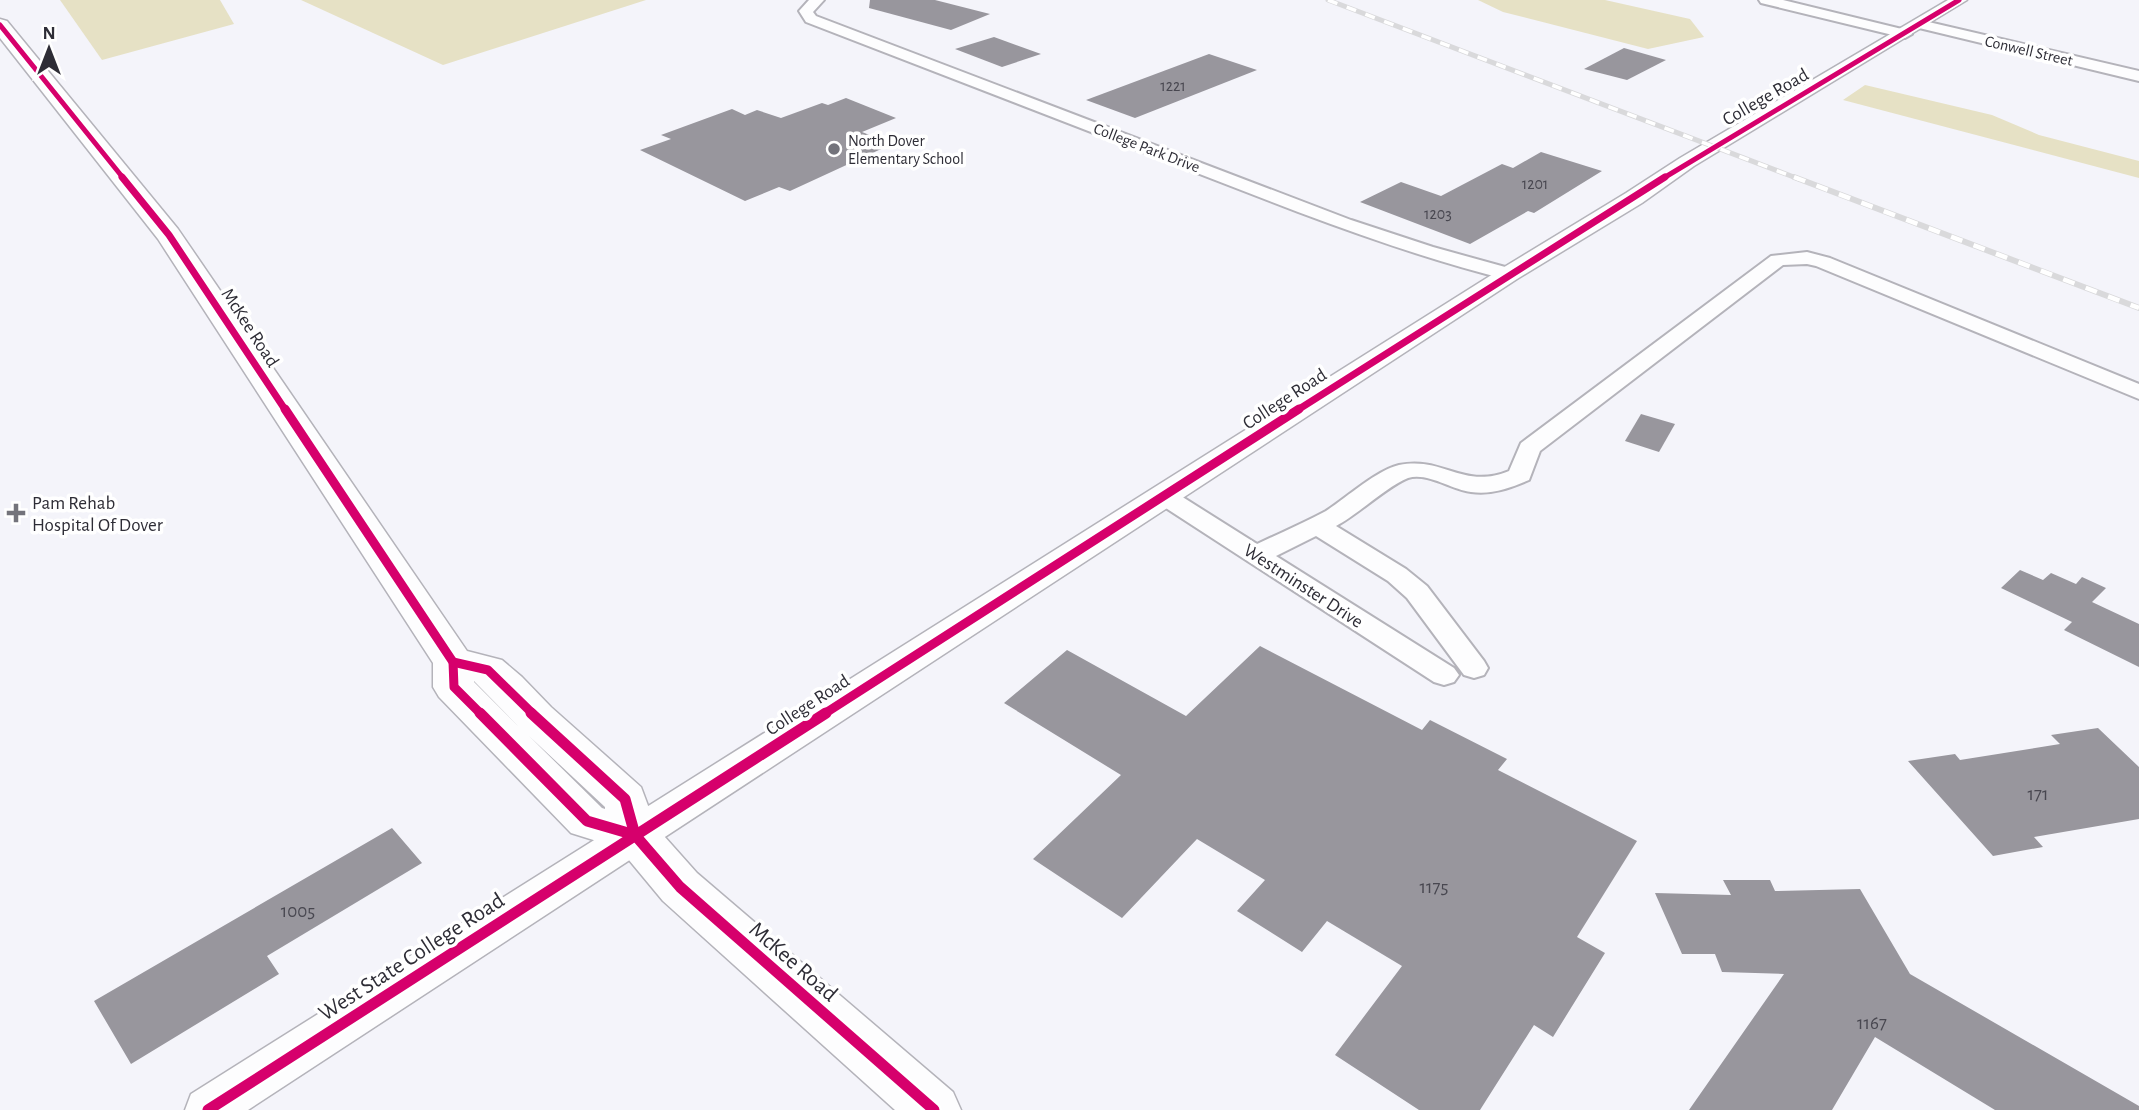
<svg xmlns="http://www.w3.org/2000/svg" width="2139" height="1110" font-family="'Alegreya Sans',sans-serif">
<rect width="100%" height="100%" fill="#f4f4fa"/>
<!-- green -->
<g fill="#e6e1c5">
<path d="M60 0H220L234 24 102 60Z"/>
<path d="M301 0H646L443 65Z"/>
<path d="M1478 0H1605L1690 19 1704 37 1648 49 1503 12Z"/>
<path d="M1865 85 1992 115 2039 135 2139 161V178L1843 100Z"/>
</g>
<!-- building -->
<g fill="#98969d">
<path d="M870 0H935L990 14 951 30 869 8Z"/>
<path d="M994 37 1041 54 1002 67 955 49Z"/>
<path d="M1624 48 1666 60 1627 80 1584 69Z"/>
<path d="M1209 54 1257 70 1135 118 1086 100Z"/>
<path d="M846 98 896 118 862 132 892 144 790 191 779 187 745 201 640 150 671 139 661 135 732 109 745 115 757 110 781 118 822 103 828 105Z"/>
<path d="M1541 152 1602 171 1534 213 1528 211 1470 244 1360 202 1401 182 1441 196 1502 164 1513 168Z"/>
<path d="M1641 414 1675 424 1659 452 1625 441Z"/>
<path d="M2020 570 2043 580 2051 573 2076 584 2082 577 2106 588 2092 602 2139 624V667L2064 630 2072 622 2001 588Z"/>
<path d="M1260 646 1422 730 1430 720 1507 759 1498 770 1637 841 1577 937 1605 953 1553 1037 1534 1025 1480 1110H1419L1335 1055 1402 966 1327 921 1302 952 1237 911 1265 880 1197 839 1122 918 1033 859 1121 775 1004 703 1067 650 1186 716Z"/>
<path d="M2098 728 2139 767V819L2034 837 2043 847 1993 856 1908 761 1955 754 1960 760 2060 744 2051 735Z"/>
<path d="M392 828 422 863 267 956 279 974 131 1064 94 1001Z"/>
<path d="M1723 880H1770L1775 891 1860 889 1910 974 2139 1106V1110H1995L1875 1037 1832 1110H1689L1784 974 1722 972 1715 954H1682L1655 893 1731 895Z"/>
</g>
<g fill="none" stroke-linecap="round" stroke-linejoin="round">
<!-- minor casing -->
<g stroke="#b4b3ba" stroke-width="4">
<g id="minor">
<path d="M809 0H824L813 12 816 16 1351 220 1433 247 1516 270 1519 274 1516 278 1509 280C1437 262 1367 238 1298 212L806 22 799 11Z"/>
<path d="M1759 0H1783L1910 31 1912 34 1905 38 1761 3Z"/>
<path d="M1920 20 2139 71V81L1915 27V21Z"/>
<path d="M1807 252 1830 258 2139 384V399L1816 266 1807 264 1783 265 1540 451 1529 480C1510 488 1492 495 1471 492 1452 490 1428 472 1408 478 1389 485 1357 515 1336 526L1406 569 1427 586 1484 661 1488 668 1484 675 1474 678 1464 675 1407 598 1388 581 1316 536 1276 556 1454 668 1459 675 1454 682 1444 685 1434 682 1155 501 1152 496 1155 491 1164 489 1173 491 1257 544C1280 533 1304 523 1326 511 1346 498 1377 470 1399 465 1444 456 1463 490 1509 471L1521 443 1771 256Z"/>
</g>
</g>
<!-- tertiary casing -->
<g stroke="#b4b3ba" stroke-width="3">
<path id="tertiary" d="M1948 0H1967L1694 166 1642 203 1517 279 248 1110H185L191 1094 1501 269 1626 193 1680 158Z"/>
</g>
<!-- secondary casing -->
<g stroke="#b4b3ba" stroke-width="3">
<path id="secondary" d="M0 19 7 21 178 229 467 651 502 660 522 677 551 707 641 787 656 827 697 873 953 1092 961 1110H895L663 901 619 848 571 833 439 697 433 687V663L158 239 0 38ZM474 681 518 726 474 682ZM529 736 605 807V809L602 808Z"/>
</g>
<!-- minor -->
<use href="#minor" fill="#fdfdfe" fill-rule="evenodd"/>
<!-- tertiary -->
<use href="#tertiary" fill="#fdfdfe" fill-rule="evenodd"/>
<!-- secondary -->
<use href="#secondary" fill="#fdfdfe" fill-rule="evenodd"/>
<!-- rail-far1 casing -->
<g stroke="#d9d9db" stroke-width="5">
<path id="rail-far1" d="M1328 0 1799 179"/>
</g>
<!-- rail casing -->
<g stroke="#d9d9db" stroke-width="6">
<path id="rail" d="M1794 177 2139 308"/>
</g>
<!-- rail-far1 -->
<use href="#rail-far1" stroke="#fff" stroke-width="3.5" stroke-dasharray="10" stroke-linecap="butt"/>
<!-- rail -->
<use href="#rail" stroke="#fff" stroke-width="4.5" stroke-dasharray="12" stroke-linecap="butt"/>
<!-- cycleway-far3 casing -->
<g stroke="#fff" stroke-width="8">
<g id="cycleway-far3">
<path d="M0 25 124 179"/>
<path d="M1662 179 1959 0"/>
</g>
</g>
<!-- cycleway-far2 casing -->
<g stroke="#fff" stroke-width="10">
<g id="cycleway-far2">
<path d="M122 177 169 235 286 411"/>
<path d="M1296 411 1665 177"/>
</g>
</g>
<!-- cycleway-far1 casing -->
<g stroke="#fff" stroke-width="13">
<g id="cycleway-far1">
<path d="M285 409 453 662 454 687 481 714"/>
<path d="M453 662 488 670 533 714"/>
<path d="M824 714 1299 409"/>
</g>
</g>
<!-- cycleway casing -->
<g stroke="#fff" stroke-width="16">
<g id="cycleway">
<path d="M480 713 587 821 635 835"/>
<path d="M531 713 625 799 635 835 680 887 934 1110"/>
<path d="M208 1110 826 713"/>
</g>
</g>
<!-- cycleway-far3 -->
<use href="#cycleway-far3" stroke="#d6006c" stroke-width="5"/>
<!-- cycleway-far2 -->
<use href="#cycleway-far2" stroke="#d6006c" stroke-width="7"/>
<!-- cycleway-far1 -->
<use href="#cycleway-far1" stroke="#d6006c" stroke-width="9"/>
<!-- cycleway -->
<use href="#cycleway" stroke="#d6006c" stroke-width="11"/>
</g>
<!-- markers -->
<g fill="#73737b" stroke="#fff" stroke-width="2.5">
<circle cx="834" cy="149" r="7"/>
<path d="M12.5 502.5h7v7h7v7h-7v7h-7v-7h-7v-7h7z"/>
</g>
<g text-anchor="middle" stroke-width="7" stroke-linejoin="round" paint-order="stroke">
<!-- far-street labels -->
<g font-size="16" fill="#2e2d36" stroke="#fff">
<text transform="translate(2029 50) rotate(13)" y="6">Conwell Street</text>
<text transform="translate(1147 147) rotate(21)" y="6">College Park Drive</text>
</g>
<!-- number labels -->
<g font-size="16" fill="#484750">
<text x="1173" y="91">1221</text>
<text x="1535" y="189">1201</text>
<text x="1438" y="219">1203</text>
</g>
<!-- far-poi labels -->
<g font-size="16" fill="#2e2d36" stroke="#fff" text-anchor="start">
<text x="848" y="146">North Dover<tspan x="848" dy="18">Elementary School</tspan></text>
</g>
<!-- street labels -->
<g font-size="19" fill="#2e2d36" stroke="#fff">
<text transform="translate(1765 96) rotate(-30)" y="7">College Road</text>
<text transform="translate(251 327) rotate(57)" y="7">McKee Road</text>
<text transform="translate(1284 398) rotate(-33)" y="7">College Road</text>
<text transform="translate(1304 585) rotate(33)" y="7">Westminster Drive</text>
<text transform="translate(807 704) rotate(-33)" y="7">College Road</text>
</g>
<!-- poi labels -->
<g font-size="19" fill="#2e2d36" stroke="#fff" text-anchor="start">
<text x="32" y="509">Pam Rehab<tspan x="32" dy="22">Hospital Of Dover</tspan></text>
</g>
<!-- near-number labels -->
<g font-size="19" fill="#484750">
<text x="2038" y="800">171</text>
<text x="1434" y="893">1175</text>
<text x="298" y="917">1005</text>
<text x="1872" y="1029">1167</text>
</g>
<!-- near-street labels -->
<g font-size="23" fill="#2e2d36" stroke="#fff">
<text transform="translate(411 956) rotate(-33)" y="8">West State College Road</text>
<text transform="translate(794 961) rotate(41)" y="8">McKee Road</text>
</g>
</g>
<!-- north arrow -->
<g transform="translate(49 49)" stroke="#ffffff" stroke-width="5" paint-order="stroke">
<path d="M0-5L12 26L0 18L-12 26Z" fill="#2e2d36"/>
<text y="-10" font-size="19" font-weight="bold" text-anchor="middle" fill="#2e2d36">N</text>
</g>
</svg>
